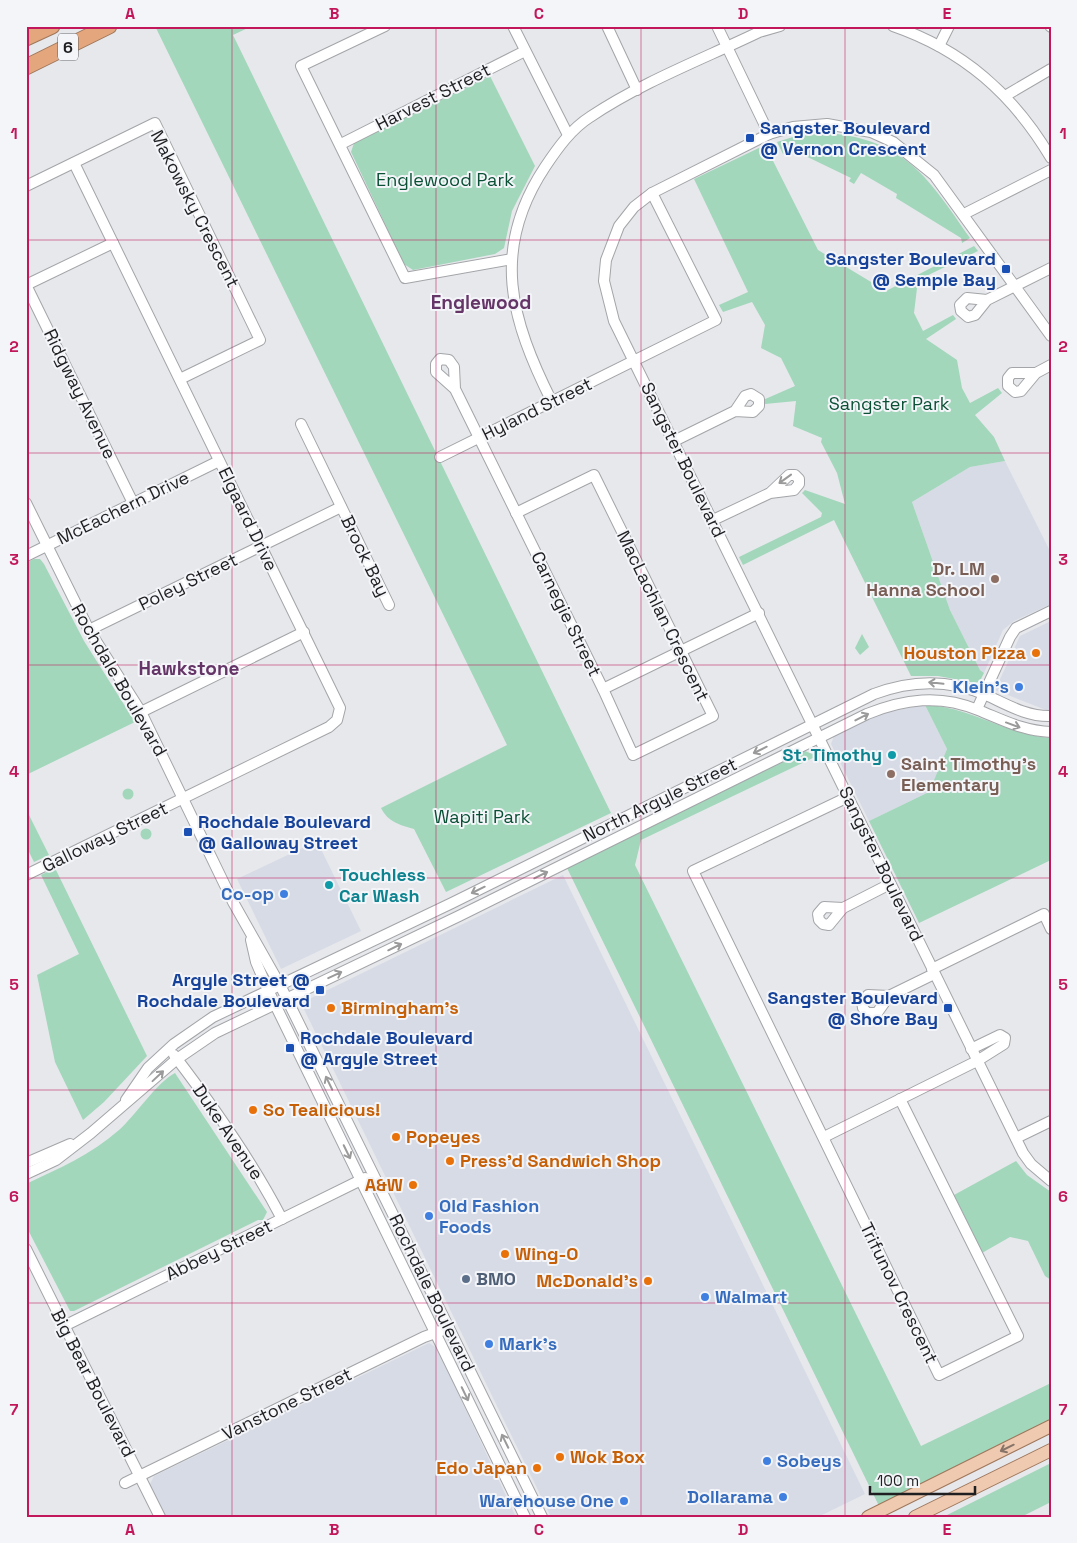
<svg xmlns="http://www.w3.org/2000/svg" width="1077" height="1543" font-family="'Space Grotesk',sans-serif">
<rect width="100%" height="100%" fill="#e7e8ec"/>
<!-- built -->
<g fill="#d7dbe6">
<path d="M1005 461 1051 553V604L1014 621 1003 630 984 673 980 670 950 610 912 502 970 467Z"/>
<path d="M1051 621V710H1046L995 690 1020 636Z"/>
<path d="M925 705 947 749 929 792 869 821 831 744 834 736 882 713Z"/>
<path d="M317 841 361 931 281 969 237 879Z"/>
<path d="M563 875 865 1494 818 1517H551L301 1003Z"/>
<path d="M429 1343 437 1348 516 1517H164L149 1486 154 1476Z"/>
</g>
<!-- green -->
<g fill="#a2d7bb">
<path d="M155 26H252L233 35 611 813 446 892 414 829C400 825 388 822 381 808L507 745Z"/>
<path d="M490 76 535 166 512 211 504 248 495 254 413 270 404 264 351 152 354 143Z"/>
<path d="M828 133C906 140 929 179 970 238L962 243 961 238 896 198 897 194 861 173 854 184 849 181 851 178 793 150 783 154 777 142 796 136Z"/>
<path d="M765 145 818 250 886 291 974 246 978 251 918 280 914 313 923 331 953 315 956 319 926 339 957 360 962 388 970 403 998 388 1002 393 975 415 994 437 1005 461 970 467 912 502 950 610 980 670 984 673 980 681 976 683 938 676H911L834 520 743 565 739 557 821 517 822 513 802 493 805 490 845 504 837 473 821 442 822 438 793 426 796 401 765 404 763 400 795 386 781 358 761 348 765 325 752 302 723 312 719 305 748 292 694 179Z"/>
<path d="M34 559H40L44 564 84 641 135 722 26 775V563Z"/>
<path d="M862 634 869 647 860 655 855 648Z"/>
<path d="M925 705C969 706 1006 735 1051 738V860L919 923 869 821 929 792 947 749Z"/>
<path d="M805 751 817 756 641 840 635 865 921 1446 1051 1383V1422L880 1508 567 868Z"/>
<circle cx="128" cy="794" r="5.5"/>
<path d="M26 809 49 855 34 862 26 846Z"/>
<circle cx="146" cy="834" r="5.5"/>
<path d="M55 868 147 1056 104 1102 83 1120 55 1062 37 975 79 954 41 875Z"/>
<path d="M175 1073 267 1212 263 1220H258L74 1311H70L26 1226V1184C58 1169 92 1154 119 1130 135 1116 157 1082 175 1073Z"/>
<path d="M1016 1161 1027 1175 1051 1192V1280L1045 1276 1028 1241 1010 1237 982 1253 954 1195Z"/>
<path d="M1051 1463V1502L1021 1517H943Z"/>
</g>
<g fill="none" stroke-linecap="round" stroke-linejoin="round">
<!-- minor casing -->
<g stroke="#a3a5a8" stroke-width="12">
<g id="minor">
<path d="M385 26 301 66 405 278 512 259"/>
<path d="M513 26 568 135"/>
<path d="M607 26 637 90"/>
<path d="M717 26 769 134"/>
<path d="M893 26C963 50 1013 94 1051 158"/>
<path d="M1050 26 1051 27"/>
<path d="M939 46 949 26"/>
<path d="M1005 96 1051 69"/>
<path d="M341 144 525 51"/>
<path d="M26 186 155 123 260 340 180 379"/>
<path d="M964 214 1051 170"/>
<path d="M26 285 133 503"/>
<path d="M26 285 113 243"/>
<path d="M987 300 967 298 960 305 961 311 968 317 975 315 987 300 1051 268"/>
<path d="M1051 336 934 175 893 142 871 132 827 124 793 127 769 134 652 193 634 207 619 226 606 260 604 281 614 321 1023 1153 1031 1164 1051 1181"/>
<path d="M1036 373H1012L1008 378V386L1015 392 1021 391 1036 373 1051 365"/>
<path d="M455 389 436 372V364L440 359 449 360 454 367 455 389 603 689 759 613"/>
<path d="M552 402C511 320 490 250 545 167 557 149 571 129 590 117 642 82 703 59 759 32L780 26"/>
<path d="M301 424 389 605"/>
<path d="M674 441 735 411 745 396 751 394 759 399V406L753 412 735 411"/>
<path d="M440 457 716 320 652 193"/>
<path d="M26 503 89 630 141 712 233 902 280 985 542 1517"/>
<path d="M516 513 594 475 713 716 633 755 603 689"/>
<path d="M713 520 770 493 789 475H795L799 479V484L794 490 770 493"/>
<path d="M26 556 219 461"/>
<path d="M89 630 341 507"/>
<path d="M977 709 1010 637 1016 628 1051 611"/>
<path d="M141 712 304 632"/>
<path d="M848 797 693 871 939 1375 1018 1336 900 1099"/>
<path d="M26 875 329 727 337 720 340 708 74 163"/>
<path d="M843 908 829 925 823 924 819 920 818 914 824 907 843 908 890 884"/>
<path d="M251 940 256 962 268 990 525 1517"/>
<path d="M932 969 1044 914 1051 929"/>
<path d="M889 996 868 995 862 1002 863 1008 867 1013H877L889 996 934 974"/>
<path d="M174 1055C214 1107 252 1161 282 1219"/>
<path d="M126 1100 148 1068 174 1044 213 1017 452 903 874 694C911 680 949 679 986 695 1006 704 1027 717 1051 716"/>
<path d="M824 1137 977 1061 1004 1044 1005 1038 1000 1035 971 1049"/>
<path d="M1016 1138 1051 1121"/>
<path d="M26 1163 70 1144"/>
<path d="M26 1174 56 1160 91 1133 177 1059 215 1033 459 916 867 714C904 699 940 694 978 710 1003 720 1023 731 1051 732"/>
<path d="M26 1249 160 1517"/>
<path d="M64 1326 365 1178"/>
<path d="M125 1483 424 1337 449 1328"/>
</g>
</g>
<!-- major casing -->
<g stroke="#9f775c" stroke-width="14">
<g id="major">
<path d="M868 1517 1051 1426"/>
<path d="M915 1517 1051 1450"/>
</g>
</g>
<!-- highway casing -->
<g stroke="#9f775c" stroke-width="17">
<g id="highway">
<path d="M26 38 52 26"/>
<path d="M26 67 109 26"/>
</g>
</g>
<!-- minor -->
<use href="#minor" stroke="#fff" stroke-width="10"/>
<!-- major -->
<use href="#major" stroke="#efcab0" stroke-width="12"/>
<!-- highway -->
<use href="#highway" stroke="#e4a67c" stroke-width="15"/>
</g>
<!-- one-way arrows -->
<defs><path id="oneway-shaft" d="M-6 0H5M1.5-3L5.5 0L1.5 3" fill="none" stroke-width="1.6" stroke-linecap="round" stroke-linejoin="round" transform="scale(1.25)"/></defs>
<g stroke="#9a9a9b">
<use href="#oneway-shaft" transform="translate(785 479) rotate(144)"/>
<use href="#oneway-shaft" transform="translate(936 683) rotate(-174)"/>
<use href="#oneway-shaft" transform="translate(862 717) rotate(-27)"/>
<use href="#oneway-shaft" transform="translate(1013 725) rotate(20)"/>
<use href="#oneway-shaft" transform="translate(760 750) rotate(154)"/>
<use href="#oneway-shaft" transform="translate(541 875) rotate(-26)"/>
<use href="#oneway-shaft" transform="translate(478 890) rotate(154)"/>
<use href="#oneway-shaft" transform="translate(395 947) rotate(-26)"/>
<use href="#oneway-shaft" transform="translate(335 975) rotate(-25)"/>
<use href="#oneway-shaft" transform="translate(158 1076) rotate(-43)"/>
<use href="#oneway-shaft" transform="translate(329 1083) rotate(-116)"/>
<use href="#oneway-shaft" transform="translate(347 1152) rotate(64)"/>
<use href="#oneway-shaft" transform="translate(465 1394) rotate(64)"/>
<use href="#oneway-shaft" transform="translate(505 1441) rotate(-116)"/>
</g>
<use stroke="#877468" href="#oneway-shaft" transform="translate(1007 1448) rotate(154)"/>
<!-- grid -->
<path fill="none" stroke="#c2185b" stroke-width="1" stroke-opacity="0.55" d="M232 26V1517M436 26V1517M641 26V1517M845 26V1517M26 240H1051M26 453H1051M26 665H1051M26 878H1051M26 1090H1051M26 1303H1051"/>
<!-- markers -->
<g fill="#1a4fb4" stroke="#f4f5f9" stroke-width="2">
<rect x="745" y="133" width="10" height="10" rx="2.5"/>
<rect x="1001" y="264" width="10" height="10" rx="2.5"/>
<rect x="183" y="827" width="10" height="10" rx="2.5"/>
<rect x="315" y="985" width="10" height="10" rx="2.5"/>
<rect x="943" y="1003" width="10" height="10" rx="2.5"/>
<rect x="285" y="1043" width="10" height="10" rx="2.5"/>
</g>
<g fill="#8d6e63" stroke="#f4f5f9" stroke-width="2">
<circle cx="995" cy="579" r="5"/>
<circle cx="891" cy="774" r="5"/>
</g>
<g fill="#e8710a" stroke="#f4f5f9" stroke-width="2">
<circle cx="1036" cy="653" r="5"/>
<circle cx="331" cy="1008" r="5"/>
<circle cx="253" cy="1110" r="5"/>
<circle cx="396" cy="1137" r="5"/>
<circle cx="450" cy="1161" r="5"/>
<circle cx="413" cy="1185" r="5"/>
<circle cx="505" cy="1254" r="5"/>
<circle cx="648" cy="1281" r="5"/>
<circle cx="560" cy="1457" r="5"/>
<circle cx="537" cy="1468" r="5"/>
</g>
<g fill="#3f7fe0" stroke="#f4f5f9" stroke-width="2">
<circle cx="1019" cy="687" r="5"/>
<circle cx="284" cy="894" r="5"/>
<circle cx="429" cy="1216" r="5"/>
<circle cx="705" cy="1297" r="5"/>
<circle cx="489" cy="1344" r="5"/>
<circle cx="767" cy="1461" r="5"/>
<circle cx="783" cy="1497" r="5"/>
<circle cx="624" cy="1501" r="5"/>
</g>
<g fill="#0f9aa8" stroke="#f4f5f9" stroke-width="2">
<circle cx="892" cy="755" r="5"/>
<circle cx="329" cy="885" r="5"/>
</g>
<circle fill="#5c6f8a" stroke="#f4f5f9" stroke-width="2" cx="466" cy="1279" r="5"/>
<g text-anchor="middle" stroke-width="4" stroke-linejoin="round" paint-order="stroke">
<!-- shield labels -->
<rect fill="#f4f5f9" stroke="#5f5f62" stroke-width="1" x="58" y="33.5" width="20" height="27" rx="4"/>
<g font-size="16" font-weight="bold" fill="#1f1f21">
<text x="68" y="53">6</text>
</g>
<!-- street labels -->
<g font-size="18" fill="#1f1f21" stroke="#f4f5f9">
<text transform="translate(433 97) rotate(-27)" y="6">Harvest Street</text>
<text transform="translate(195 209) rotate(63)" y="6">Makowsky Crescent</text>
<text transform="translate(80 394) rotate(64)" y="6">Ridgway Avenue</text>
<text transform="translate(537 409) rotate(-26)" y="6">Hyland Street</text>
<text transform="translate(683 460) rotate(64)" y="6">Sangster Boulevard</text>
<text transform="translate(123 508) rotate(-26)" y="6">McEachern Drive</text>
<text transform="translate(248 519) rotate(64)" y="6">Elgaard Drive</text>
<text transform="translate(365 556) rotate(64)" y="6">Brock Bay</text>
<text transform="translate(188 582) rotate(-26)" y="6">Poley Street</text>
<text transform="translate(566 614) rotate(64)" y="6">Carnegie Street</text>
<text transform="translate(663 616) rotate(64)" y="6">MacLachlan Crescent</text>
<text transform="translate(119 680) rotate(60)" y="6">Rochdale Boulevard</text>
<text transform="translate(660 800) rotate(-26)" y="6">North Argyle Street</text>
<text transform="translate(105 837) rotate(-26)" y="6">Galloway Street</text>
<text transform="translate(881 864) rotate(64)" y="6">Sangster Boulevard</text>
<text transform="translate(228 1132) rotate(56)" y="6">Duke Avenue</text>
<text transform="translate(219 1250) rotate(-26)" y="6">Abbey Street</text>
<text transform="translate(432 1293) rotate(64)" y="6">Rochdale Boulevard</text>
<text transform="translate(899 1293) rotate(64)" y="6">Trifunov Crescent</text>
<text transform="translate(93 1383) rotate(63)" y="6">Big Bear Boulevard</text>
<text transform="translate(287 1404) rotate(-26)" y="6">Vanstone Street</text>
</g>
<!-- transit labels -->
<g font-size="18" font-weight="bold" fill="#164399" stroke="#f4f5f9" text-anchor="start">
<text x="760" y="134">Sangster Boulevard<tspan x="760" dy="21">@ Vernon Crescent</tspan></text>
<text x="996" y="265" text-anchor="end">Sangster Boulevard<tspan x="996" dy="21">@ Semple Bay</tspan></text>
<text x="198" y="828">Rochdale Boulevard<tspan x="198" dy="21">@ Galloway Street</tspan></text>
<text x="310" y="986" text-anchor="end">Argyle Street @<tspan x="310" dy="21">Rochdale Boulevard</tspan></text>
<text x="938" y="1004" text-anchor="end">Sangster Boulevard<tspan x="938" dy="21">@ Shore Bay</tspan></text>
<text x="300" y="1044">Rochdale Boulevard<tspan x="300" dy="21">@ Argyle Street</tspan></text>
</g>
<!-- park labels -->
<g font-size="18" fill="#095035" stroke="#f4f5f9">
<text x="445" y="186">Englewood Park</text>
<text x="889" y="410">Sangster Park</text>
<text x="482" y="823">Wapiti Park</text>
</g>
<!-- education labels -->
<g font-size="18" font-weight="bold" fill="#785e54" stroke="#f4f5f9" text-anchor="end">
<text x="985" y="575">Dr. LM<tspan x="985" dy="21">Hanna School</tspan></text>
<text x="901" y="770" text-anchor="start">Saint Timothy's<tspan x="901" dy="21">Elementary</tspan></text>
</g>
<!-- food labels -->
<g font-size="18" font-weight="bold" fill="#c56008" stroke="#f4f5f9" text-anchor="start">
<text x="1026" y="659" text-anchor="end">Houston Pizza</text>
<text x="341" y="1014">Birmingham's</text>
<text x="263" y="1116">So Tealicious!</text>
<text x="406" y="1143">Popeyes</text>
<text x="460" y="1167">Press'd Sandwich Shop</text>
<text x="403" y="1191" text-anchor="end">A&amp;W</text>
<text x="515" y="1260">Wing-O</text>
<text x="638" y="1287" text-anchor="end">McDonald's</text>
<text x="570" y="1463">Wok Box</text>
<text x="527" y="1474" text-anchor="end">Edo Japan</text>
</g>
<!-- shop labels -->
<g font-size="18" font-weight="bold" fill="#366cbe" stroke="#f4f5f9" text-anchor="end">
<text x="1009" y="693">Klein's</text>
<text x="274" y="900">Co-op</text>
<text x="439" y="1212" text-anchor="start">Old Fashion<tspan x="439" dy="21">Foods</tspan></text>
<text x="715" y="1303" text-anchor="start">Walmart</text>
<text x="499" y="1350" text-anchor="start">Mark's</text>
<text x="777" y="1467" text-anchor="start">Sobeys</text>
<text x="773" y="1503">Dollarama</text>
<text x="614" y="1507">Warehouse One</text>
</g>
<!-- culture labels -->
<g font-size="18" font-weight="bold" fill="#0d838f" stroke="#f4f5f9" text-anchor="end">
<text x="882" y="761">St. Timothy</text>
<text x="339" y="881" text-anchor="start">Touchless<tspan x="339" dy="21">Car Wash</tspan></text>
</g>
<!-- service labels -->
<g font-size="18" font-weight="bold" fill="#4e5e75" stroke="#f4f5f9" text-anchor="start">
<text x="476" y="1285">BMO</text>
</g>
<!-- neighbourhood labels -->
<g font-size="19" font-weight="bold" fill="#653568" stroke="#f4f5f9">
<text x="481" y="309">Englewood</text>
<text x="189" y="675">Hawkstone</text>
</g>
</g>
<!-- border -->
<rect width="1077" height="1543" fill="none" stroke="#f4f5f9" stroke-width="55"/>
<!-- scale -->
<path d="M870 1486v8h105v-8" fill="none" stroke="#1f1f21" stroke-width="2.5"/>
<text x="877" y="1486" font-size="15" fill="#1f1f21" stroke="#f4f5f9" stroke-width="4" paint-order="stroke">100 m</text>
<rect x="28" y="28" width="1022" height="1488" fill="none" stroke="#c2185b" stroke-width="2"/>
<g font-size="16" text-anchor="middle" font-weight="bold" fill="#c2185b">
<text x="130" y="19">A</text>
<text x="334" y="19">B</text>
<text x="539" y="19">C</text>
<text x="743" y="19">D</text>
<text x="947" y="19">E</text>
<text x="14" y="139">1</text>
<text x="1063" y="139">1</text>
<text x="14" y="352">2</text>
<text x="1063" y="352">2</text>
<text x="14" y="565">3</text>
<text x="1063" y="565">3</text>
<text x="14" y="777">4</text>
<text x="1063" y="777">4</text>
<text x="14" y="990">5</text>
<text x="1063" y="990">5</text>
<text x="14" y="1202">6</text>
<text x="1063" y="1202">6</text>
<text x="14" y="1415">7</text>
<text x="1063" y="1415">7</text>
<text x="130" y="1535">A</text>
<text x="334" y="1535">B</text>
<text x="539" y="1535">C</text>
<text x="743" y="1535">D</text>
<text x="947" y="1535">E</text>
</g>
</svg>
